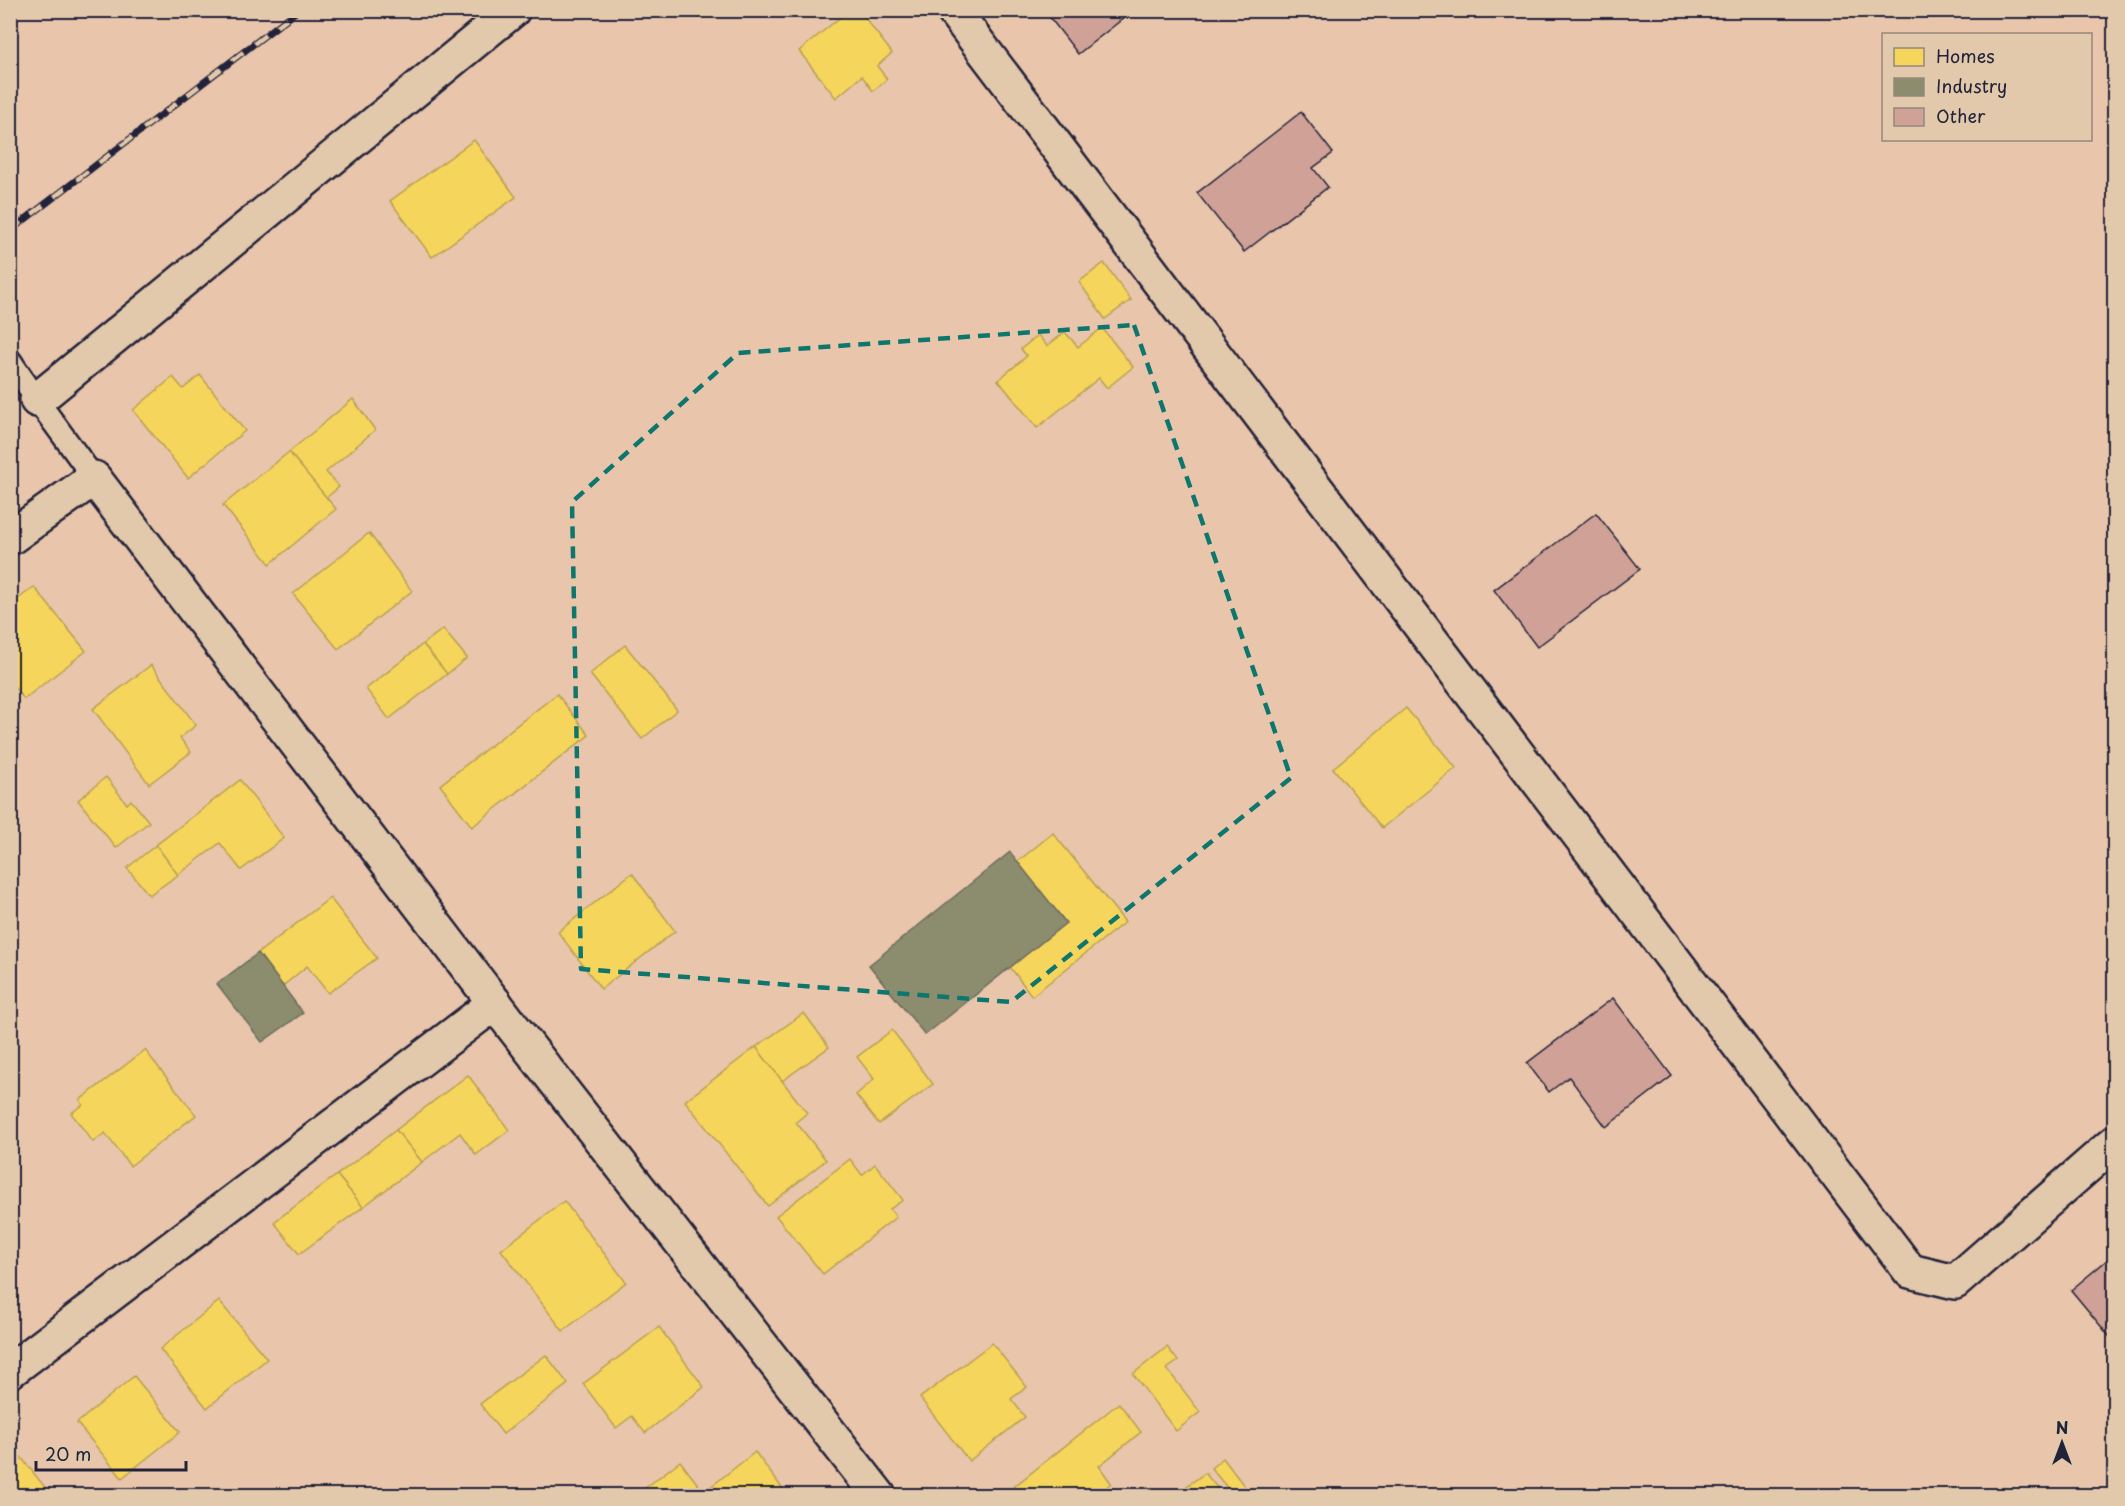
<svg xmlns="http://www.w3.org/2000/svg" width="2125" height="1506" font-family="'Playpen Sans',sans-serif">
<rect width="100%" height="100%" fill="#e9c6ab"/>
<filter id="ink" filterUnits="userSpaceOnUse"><feTurbulence type="fractalNoise" baseFrequency=".0167" numOctaves="2"/><feDisplacementMap in="SourceGraphic" scale="12" xChannelSelector="R" yChannelSelector="G"/><feConvolveMatrix kernelMatrix="1 2 1 2 8 2 1 2 1" color-interpolation-filters="sRGB"/></filter>
<g filter="url(#ink)">
<!-- homes -->
<g fill="#f6d55c" stroke="#b69f52" stroke-width="1.5">
<path d="M849 10H859L892 53 877 66 887 79 873 91 862 76 836 98 799 51Z"/>
<path d="M474 140 516 197 432 257 390 201Z"/>
<path d="M1104 263 1131 300 1105 319 1079 282Z"/>
<path d="M1102 328 1133 367 1107 388 1099 378 1037 428 998 380 1027 356 1021 349 1038 335 1047 346 1065 332 1078 347Z"/>
<path d="M200 375 245 431 188 478 133 410 173 377 183 389Z"/>
<path d="M353 399 375 430 326 472 339 487 326 498 289 452Z"/>
<path d="M289 452 336 509 270 564 223 505Z"/>
<path d="M369 533 412 591 338 649 293 594Z"/>
<path d="M34 587 86 651 24 699 10 682V605Z"/>
<path d="M443 629 467 658 447 674 423 644Z"/>
<path d="M423 644 447 674 389 719 366 689Z"/>
<path d="M625 645 677 710 642 739 590 674Z"/>
<path d="M151 665 196 725 180 738 191 752 149 784 93 709Z"/>
<path d="M557 694 589 735 472 827 440 785Z"/>
<path d="M1406 708 1456 768 1382 828 1333 768Z"/>
<path d="M106 777 127 804 131 800 149 822 116 848 78 800Z"/>
<path d="M240 780 284 838 241 870 220 843 178 875 156 845Z"/>
<path d="M1053 833 1125 922 1032 996 1010 967 1066 923 1017 862Z"/>
<path d="M156 845 178 875 149 895 127 868Z"/>
<path d="M632 873 675 931 601 989 558 932Z"/>
<path d="M330 898 377 958 328 993 307 966 283 986 258 953Z"/>
<path d="M804 1013 829 1047 782 1081 756 1047Z"/>
<path d="M892 1030 933 1084 879 1124 856 1095 874 1079 857 1057Z"/>
<path d="M756 1047 807 1113 796 1122 826 1160 768 1206 685 1101Z"/>
<path d="M145 1050 196 1115 130 1166 105 1133 93 1142 71 1113 83 1105 80 1100Z"/>
<path d="M468 1075 509 1130 476 1155 460 1133 422 1162 396 1130Z"/>
<path d="M396 1130 422 1162 363 1207 337 1175Z"/>
<path d="M850 1159 862 1175 875 1164 903 1200 890 1209 896 1217 823 1274 776 1216Z"/>
<path d="M337 1175 363 1207 299 1254 274 1222Z"/>
<path d="M564 1201 626 1282 563 1331 501 1250Z"/>
<path d="M219 1301 267 1359 207 1408 160 1349Z"/>
<path d="M659 1327 704 1387 645 1433 632 1416 616 1428 583 1384Z"/>
<path d="M992 1343 1027 1387 1011 1399 1025 1417 969 1461 920 1398Z"/>
<path d="M1167 1347 1178 1361 1167 1369 1200 1412 1176 1431 1133 1374Z"/>
<path d="M546 1355 568 1384 503 1434 480 1404Z"/>
<path d="M134 1376 180 1432 122 1478 77 1423Z"/>
<path d="M1119 1403 1141 1432 1099 1466 1111 1483 1097 1496H1002Z"/>
<path d="M755 1452 788 1496H699Z"/>
<path d="M20 1456 52 1496H10V1464Z"/>
<path d="M1223 1458 1251 1495V1496H1234L1211 1468Z"/>
<path d="M680 1461 699 1486 687 1496H635Z"/>
<path d="M1205 1473 1224 1496H1194L1187 1486Z"/>
</g>
<!-- industry -->
<g fill="#8c8c6e" stroke="#6c6c5f" stroke-width="1.5">
<path d="M1010 852 1066 923 925 1035 869 965Z"/>
<path d="M258 953 303 1013 262 1042 217 984Z"/>
</g>
<!-- building -->
<g fill="#d0a297" stroke="#22223b" stroke-width="1.5">
<path d="M1044 10H1134L1078 54Z"/>
<path d="M1301 112 1333 153 1313 168 1328 187 1244 252 1197 193Z"/>
<path d="M1596 513 1640 569 1537 647 1494 590Z"/>
<path d="M1613 998 1672 1076 1606 1127 1569 1077 1549 1092 1527 1063Z"/>
<path d="M2113 1255 2114 1257V1342L2071 1290Z"/>
</g>
<g fill="none" stroke-linecap="round" stroke-linejoin="round">
<!-- service casing -->
<g stroke="#22223b" stroke-width="26">
<path id="service" d="M10 360 37 400 94 478"/>
</g>
<!-- minor casing -->
<g stroke="#22223b" stroke-width="38">
<g id="minor">
<path d="M953 10 1910 1271 1955 1282 2114 1143"/>
<path d="M37 400 513 10"/>
<path d="M10 1371 495 1003"/>
</g>
</g>
<!-- tertiary casing -->
<g stroke="#22223b" stroke-width="38">
<path id="tertiary" d="M10 538 94 478 513 1027 879 1496"/>
</g>
<!-- service -->
<use href="#service" stroke="#e3c9ab" stroke-width="21"/>
<!-- minor -->
<use href="#minor" stroke="#e3c9ab" stroke-width="33"/>
<!-- tertiary -->
<use href="#tertiary" stroke="#e3c9ab" stroke-width="33"/>
<!-- rail casing -->
<g stroke="#22223b" stroke-width="7">
<path id="rail" d="M10 231 298 10"/>
</g>
<!-- rail -->
<use href="#rail" stroke="#e3c9ab" stroke-width="4.5" stroke-dasharray="14" stroke-linecap="butt"/>
</g>
</g>
<!-- marked area -->
<path fill="none" stroke="#0f766e" stroke-width="4.5" stroke-dasharray="12 8" stroke-linejoin="round" d="M1134 325 1291 778 1011 1002 581 969 572 502 738 353Z"/>
<!-- margin -->
<rect width="2125" height="1506" fill="none" stroke="#e3c9ab" stroke-width="36"/>
<rect x="18" y="18" width="2089" height="1470" fill="none" stroke="#22223b" stroke-width="2" filter="url(#ink)"/>
<!-- legend -->
<rect x="1882" y="33" width="210" height="108" fill="#e3c9ab" stroke="#96867e" stroke-width="1.5"/>
<rect x="1894" y="48" width="30" height="18" fill="#f6d55c" stroke="#96867e" stroke-width="1.5"/>
<text x="1936" y="63" font-size="18" fill="#22223b">Homes</text>
<rect x="1894" y="78" width="30" height="18" fill="#8c8c6e" stroke="#96867e" stroke-width="1.5"/>
<text x="1936" y="93" font-size="18" fill="#22223b">Industry</text>
<rect x="1894" y="108" width="30" height="18" fill="#d0a297" stroke="#96867e" stroke-width="1.5"/>
<text x="1936" y="123" font-size="18" fill="#22223b">Other</text>
<!-- north arrow -->
<g transform="translate(2062 1443)" stroke="#e3c9ab" stroke-width="4.5" paint-order="stroke">
<path d="M0-4.5L10 22L0 15L-10 22Z" fill="#22223b"/>
<text y="-9" font-size="16" font-weight="bold" text-anchor="middle" fill="#22223b">N</text>
</g>
<!-- scale -->
<path d="M36 1461v9h150v-9" fill="none" stroke="#22223b" stroke-width="3"/>
<text x="45" y="1461" font-size="18" fill="#22223b" stroke="#e3c9ab" stroke-width="4.5" paint-order="stroke">20 m</text>
</svg>
